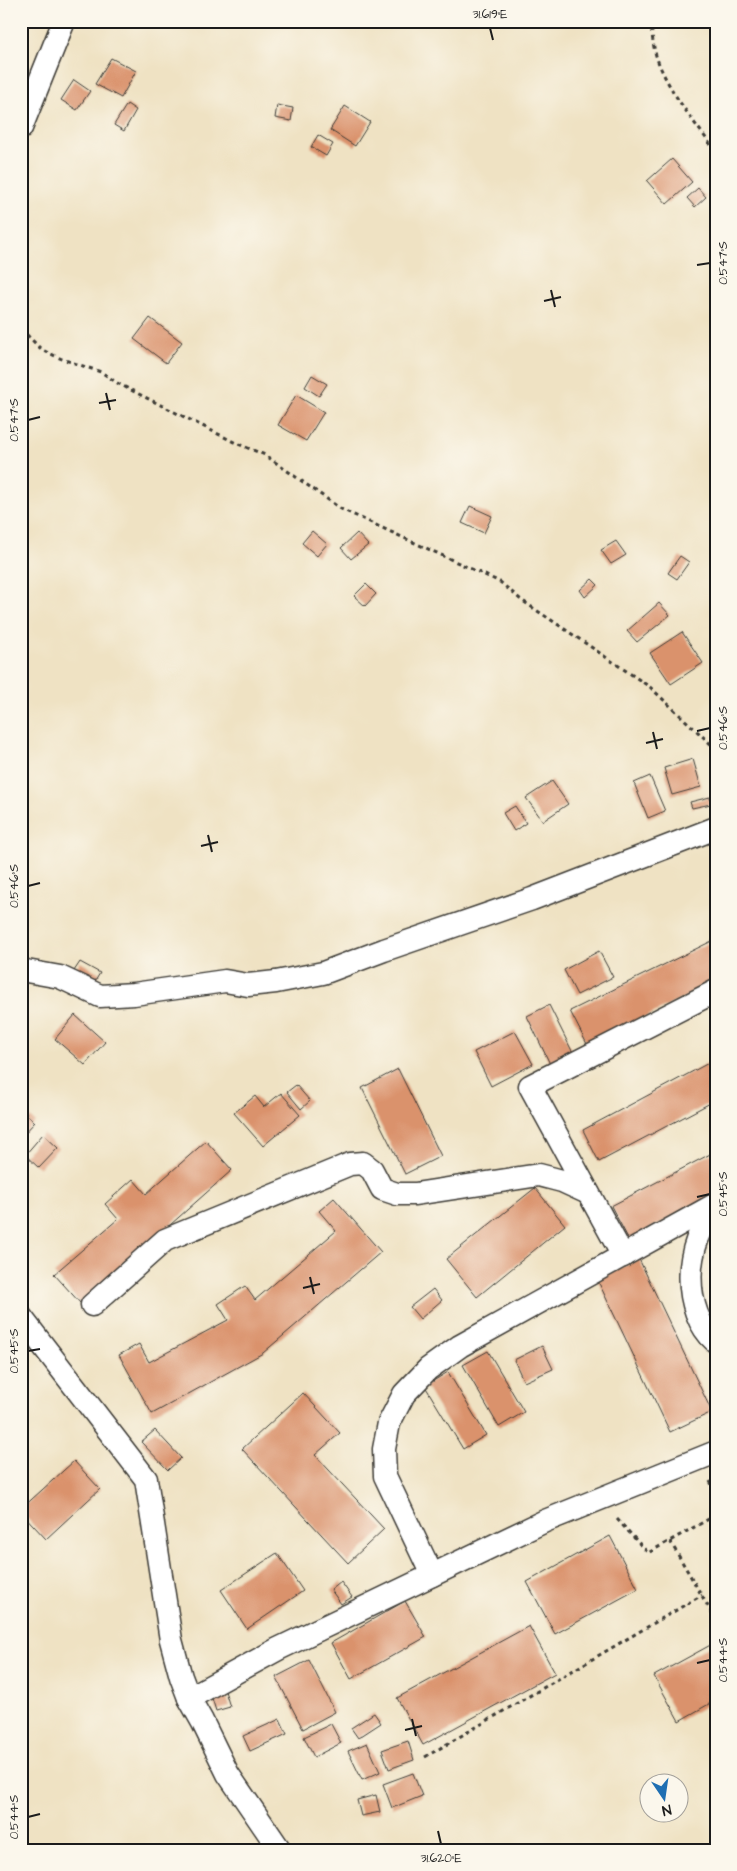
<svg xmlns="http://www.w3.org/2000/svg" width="737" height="1871" font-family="'Architects Daughter',sans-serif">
<rect width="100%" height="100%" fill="#fbf7ec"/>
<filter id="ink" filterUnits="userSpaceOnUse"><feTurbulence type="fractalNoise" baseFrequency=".02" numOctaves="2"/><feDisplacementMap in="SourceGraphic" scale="10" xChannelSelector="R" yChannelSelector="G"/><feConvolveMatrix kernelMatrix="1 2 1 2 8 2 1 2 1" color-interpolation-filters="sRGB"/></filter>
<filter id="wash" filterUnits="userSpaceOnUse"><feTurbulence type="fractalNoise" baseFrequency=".0096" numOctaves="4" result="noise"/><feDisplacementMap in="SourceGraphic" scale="20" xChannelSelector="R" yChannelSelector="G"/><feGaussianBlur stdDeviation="1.12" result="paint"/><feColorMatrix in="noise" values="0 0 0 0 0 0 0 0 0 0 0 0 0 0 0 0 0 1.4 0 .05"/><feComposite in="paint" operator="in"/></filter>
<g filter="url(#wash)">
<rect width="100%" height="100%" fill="#efe2c3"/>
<g id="blocks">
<!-- building -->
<g fill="#da926c">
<path d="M111 58 136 71 121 98 95 84Z"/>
<path d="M74 80 90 91 77 110 61 100Z"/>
<path d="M127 104 136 110 124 131 114 125Z"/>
<path d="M277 105 293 108 291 121 275 118Z"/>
<path d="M345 106 370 122 355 146 330 130Z"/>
<path d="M318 135 333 144 326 156 311 147Z"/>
<path d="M672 159 692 182 667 204 647 181Z"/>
<path d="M698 188 706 197 695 207 687 198Z"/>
<path d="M150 318 182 342 166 363 134 339Z"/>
<path d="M312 375 327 384 319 396 305 387Z"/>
<path d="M296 395 324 412 306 441 278 425Z"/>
<path d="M470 506 492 516 484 533 462 523Z"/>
<path d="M312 531 327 544 317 556 302 543Z"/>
<path d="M357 533 368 545 351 559 341 548Z"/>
<path d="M616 541 626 555 611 564 601 550Z"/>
<path d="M680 556 689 562 677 579 668 573Z"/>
<path d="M592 579 598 585 585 597 580 590Z"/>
<path d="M366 584 376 594 365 606 354 596Z"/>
<path d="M659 603 670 615 637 642 627 631Z"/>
<path d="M682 632 703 663 671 684 650 653Z"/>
<path d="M693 759 701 787 672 795 664 768Z"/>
<path d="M650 776 665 811 648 818 634 783Z"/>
<path d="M552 781 568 804 543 821 526 798Z"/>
<path d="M710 797 711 804 692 808 690 802Z"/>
<path d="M515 806 526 823 514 831 503 813Z"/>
<path d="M716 939V982L588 1046 570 1011Z"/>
<path d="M599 951 613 977 577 995 564 970Z"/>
<path d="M80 962 100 973 94 983 74 971Z"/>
<path d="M549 1005 573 1053 550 1064 527 1016Z"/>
<path d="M75 1015 105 1042 85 1065 55 1039Z"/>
<path d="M515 1031 533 1064 491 1086 474 1052Z"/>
<path d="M716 1059V1100L599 1162 583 1130Z"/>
<path d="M398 1069 441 1156 405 1174 362 1088Z"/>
<path d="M296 1085 310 1101 301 1109 287 1092Z"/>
<path d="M281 1093 300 1115 263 1146 234 1113 255 1096 264 1107Z"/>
<path d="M21 1109 35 1122 21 1137Z"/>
<path d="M43 1134 58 1148 39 1168 25 1155Z"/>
<path d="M206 1141 232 1170 81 1304 54 1274 118 1219 105 1204 133 1179 146 1194Z"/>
<path d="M716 1151V1194L629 1240 611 1206Z"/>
<path d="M535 1188 565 1225 477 1297 446 1259Z"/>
<path d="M334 1198 381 1252 263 1353 152 1414 119 1355 139 1344 149 1362 228 1320 218 1304 245 1286 255 1300 336 1231 319 1211Z"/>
<path d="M639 1259 712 1412 670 1432 597 1279Z"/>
<path d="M433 1289 442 1300 420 1319 410 1307Z"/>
<path d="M542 1346 553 1369 524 1382 514 1360Z"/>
<path d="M488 1351 524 1412 499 1427 463 1365Z"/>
<path d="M448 1372 486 1435 463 1449 425 1386Z"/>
<path d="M303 1393 340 1433 315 1455 384 1529 348 1563 242 1449Z"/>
<path d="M155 1430 181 1458 168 1470 141 1442Z"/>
<path d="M74 1461 100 1489 46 1539 21 1512V1509Z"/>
<path d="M610 1536 638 1589 555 1634 527 1582Z"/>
<path d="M277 1553 303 1591 247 1629 221 1590Z"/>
<path d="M341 1582 352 1597 341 1604 331 1590Z"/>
<path d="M405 1601 426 1637 351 1679 331 1643Z"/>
<path d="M529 1626 555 1673 423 1745 397 1698Z"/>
<path d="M716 1642V1700L679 1721 654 1676Z"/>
<path d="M309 1660 335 1712 303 1729 276 1677Z"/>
<path d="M225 1691 230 1707 216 1711 211 1695Z"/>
<path d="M374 1713 381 1723 358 1738 351 1728Z"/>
<path d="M280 1719 287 1734 250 1751 243 1736Z"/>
<path d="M331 1724 341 1743 314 1757 304 1737Z"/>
<path d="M408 1741 414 1760 389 1769 382 1750Z"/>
<path d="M367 1743 380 1772 362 1780 348 1751Z"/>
<path d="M413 1773 422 1796 392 1808 383 1784Z"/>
<path d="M376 1795 380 1812 361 1816 357 1800Z"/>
</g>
</g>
</g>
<g filter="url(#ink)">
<use href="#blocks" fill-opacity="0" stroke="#3c3a35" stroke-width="1"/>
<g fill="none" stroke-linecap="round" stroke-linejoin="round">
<!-- street casing -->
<g stroke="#3c3a35" stroke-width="25">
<g id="street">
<path d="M21 128 64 21"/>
<path d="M21 970 60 977 100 996 134 994 225 981 248 985 276 982 323 973 384 950 532 899 716 828"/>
<path d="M716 1210C683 1242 681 1311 716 1342"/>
<path d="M623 1256 530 1086 716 991"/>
<path d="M92 1305 165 1240 350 1164 363 1163 372 1170 382 1189 397 1194H415L539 1175 562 1181 588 1193"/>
<path d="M21 1317 146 1479 171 1640 181 1677 189 1698 202 1721 228 1774 280 1850"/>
<path d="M432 1575 385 1476 384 1449 389 1423 404 1394 428 1369 460 1346 716 1204"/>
<path d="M189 1698 278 1649 545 1521 716 1452"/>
</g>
</g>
<!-- path -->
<g stroke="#3c3a35" stroke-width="3" stroke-dasharray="4 4" stroke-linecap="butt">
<path d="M651 21C652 35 653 50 659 64 672 96 696 124 716 152"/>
<path d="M21 329 42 350 62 359 101 372 119 384 236 443 265 455 341 509 500 582 520 599 650 687 716 749"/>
<path d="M710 1481 716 1493"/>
<path d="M617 1519 648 1553 716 1515"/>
<path d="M670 1541 716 1620"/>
<path d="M425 1757 702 1595"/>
</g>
<!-- street -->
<use href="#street" stroke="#fff" stroke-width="22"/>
</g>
</g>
<!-- ticks -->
<path fill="none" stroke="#1c1c1c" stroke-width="2" d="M490 28 493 40M697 265 710 263M551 290 555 307M544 301 561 297M106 393 110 410M99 403 116 400M28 420 40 417M697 731 710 728M653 732 657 749M646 743 663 739M208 835 212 852M201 846 218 842M28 886 40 883M697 1197 710 1194M310 1277 314 1294M303 1288 320 1284M28 1351 40 1349M697 1663 710 1660M412 1719 416 1736M405 1730 422 1726M28 1817 40 1814M438 1831 441 1844"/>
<!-- margin -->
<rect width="737" height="1871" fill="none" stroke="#fbf7ec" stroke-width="55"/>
<!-- north arrow -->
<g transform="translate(664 1798) rotate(167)"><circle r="24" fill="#fbf7ec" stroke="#a29f99"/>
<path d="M0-4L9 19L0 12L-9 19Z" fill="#1f6fb2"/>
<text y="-8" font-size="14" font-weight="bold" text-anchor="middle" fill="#1c1c1c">N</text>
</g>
<rect x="28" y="28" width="682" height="1816" fill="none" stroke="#1c1c1c" stroke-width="2"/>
<g font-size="12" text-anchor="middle" fill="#1c1c1c">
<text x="490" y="18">31.619°E</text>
<text transform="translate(723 263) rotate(-90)" y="4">0.547°S</text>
<text transform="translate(14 420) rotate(-90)" y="4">0.547°S</text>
<text transform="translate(723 728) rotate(-90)" y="4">0.546°S</text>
<text transform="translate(14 886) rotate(-90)" y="4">0.546°S</text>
<text transform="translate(723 1194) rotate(-90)" y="4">0.545°S</text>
<text transform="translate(14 1351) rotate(-90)" y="4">0.545°S</text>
<text transform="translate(723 1660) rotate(-90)" y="4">0.544°S</text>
<text transform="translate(14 1817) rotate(-90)" y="4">0.544°S</text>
<text x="441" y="1862">31.620°E</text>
</g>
</svg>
